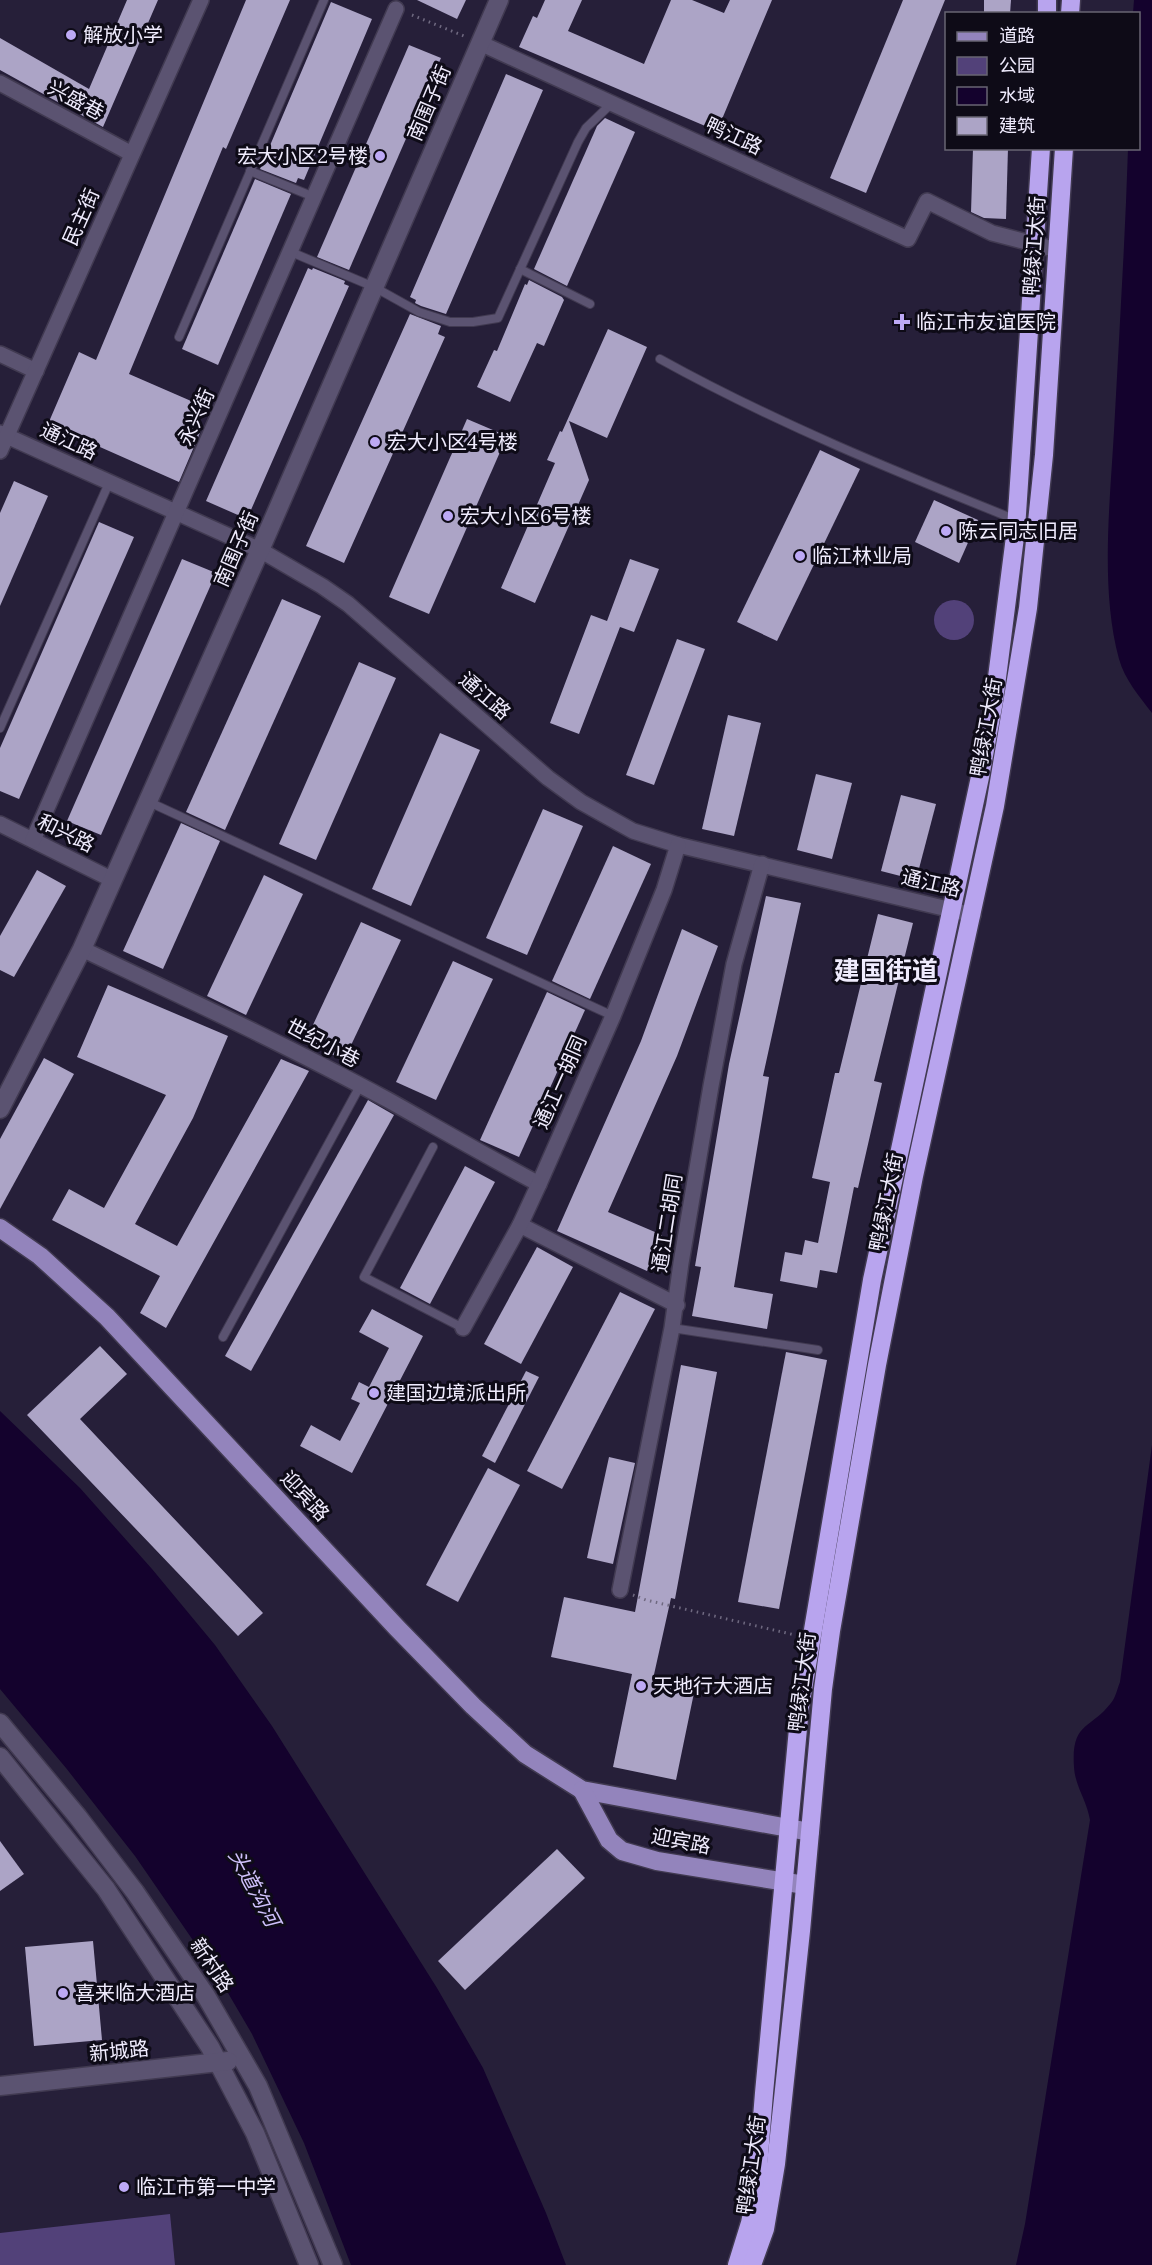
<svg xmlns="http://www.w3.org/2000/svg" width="1152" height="2265" font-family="Lora,'Noto Sans SC',serif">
<rect width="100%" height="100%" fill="#261f39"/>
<!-- green -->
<g fill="#524179">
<circle cx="954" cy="620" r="20"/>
<path d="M170 2214 175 2265H0V2233Z"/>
</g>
<!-- water -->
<g fill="#14022d">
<path d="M1134 0H1152V713C1139 696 1125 680 1119 659 1100 589 1110 503 1114 431 1119 337 1125 243 1128 149L1138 148V14L1133 13Z"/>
<path d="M0 1411 80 1488 152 1569 215 1645 272 1726 437 1988 483 2068 546 2213 566 2265H351L304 2143 252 2034 221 1981 135 1856 66 1768 0 1689Z"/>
<path d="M1152 1445V2265H1016L1025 2224 1090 1820C1087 1801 1075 1786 1074 1767 1071 1722 1090 1730 1111 1703 1116 1697 1117 1689 1120 1682Z"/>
</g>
<!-- building -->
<g fill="#aca4c6">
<path d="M127 0H158L103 127 0 70V38L89 89Z"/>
<path d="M246 0H290L226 149 223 147 129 374 198 404 190 423 202 428 179 482 48 424 79 352 96 360Z"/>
<path d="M417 0H466L457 19Z"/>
<path d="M545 0H582L568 31 644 64 671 0H692L724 13 730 0H772L717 131 519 47 533 16 537 18Z"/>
<path d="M903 0H945L866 193 830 178Z"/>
<path d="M984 0H1011L1010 14H984Z"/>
<path d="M331 2 372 19 304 180 298 178 296 183 260 169Z"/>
<path d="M409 45 441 58 349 270 317 257Z"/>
<path d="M506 74 543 90 446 314 421 306 415 303 416 300 410 297Z"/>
<path d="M605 118 635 132 567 286 534 269 597 126Z"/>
<path d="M973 148H1008L1006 219 984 218 971 212Z"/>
<path d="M255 179 291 194 218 365 182 349Z"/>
<path d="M308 268 312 270 313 268 345 281 344 284 349 286 247 519 206 501Z"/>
<path d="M529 280 562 297 564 300 544 346 537 343 510 402 477 387 494 350 497 351 525 284 527 285Z"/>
<path d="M410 314 441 326 438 334 445 337 344 563 306 546Z"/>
<path d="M608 329 647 347 607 438 569 421 589 480 535 603 501 588 555 463 547 460 560 431 562 432Z"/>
<path d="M467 419 507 436 429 614 389 597Z"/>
<path d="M820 450 860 469 777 641 737 622Z"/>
<path d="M14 481 48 496 0 606V513Z"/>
<path d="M934 500 978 520 959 563 915 542Z"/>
<path d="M99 522 134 537 19 799 0 791V748Z"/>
<path d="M182 559 216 573 101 835 67 821Z"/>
<path d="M630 559 659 569 634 632 620 627 579 734 550 723 591 615 607 621Z"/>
<path d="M282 599 321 616 225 830 186 812Z"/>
<path d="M677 639 705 649 654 785 626 775Z"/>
<path d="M359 662 396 678 316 860 279 844Z"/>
<path d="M728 715 761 723 734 836 702 829Z"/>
<path d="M440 733 480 750 411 906 372 889Z"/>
<path d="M816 774 852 783 832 859 797 850Z"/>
<path d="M901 795 936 804 916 880 881 871Z"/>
<path d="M543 809 583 826 527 955 486 938Z"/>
<path d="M181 823 220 841 163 969 123 951Z"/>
<path d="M613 846 651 864 590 999 552 981Z"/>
<path d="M37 870 66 886 14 977 0 970V936Z"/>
<path d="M264 875 303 894 246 1015 207 996Z"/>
<path d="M766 896 801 903 763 1076 769 1077 734 1287 773 1294 767 1329 692 1316 701 1267 695 1266 729 1064Z"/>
<path d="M878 914 913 923 874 1081 882 1083 858 1188 854 1187 837 1273 820 1270 817 1288 780 1281 785 1252 802 1255 805 1240 818 1243 830 1182 812 1178 835 1073H839Z"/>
<path d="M361 922 401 940 344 1060 305 1042Z"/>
<path d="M682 929 718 946 677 1056 608 1212 662 1235 647 1271 557 1231 641 1041Z"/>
<path d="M453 961 493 979 436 1100 396 1082Z"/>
<path d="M108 985 228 1036 193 1118 135 1224 177 1246 281 1059 309 1071 166 1328 140 1313 160 1276 52 1220 69 1189 104 1208 166 1095 77 1057Z"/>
<path d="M547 992 585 1010 519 1157 480 1140Z"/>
<path d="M44 1058 74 1074 0 1209V1139Z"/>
<path d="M368 1100 394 1115 251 1371 225 1356Z"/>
<path d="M465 1166 495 1182 430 1304 400 1288Z"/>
<path d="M537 1247 573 1267 521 1364 484 1344Z"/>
<path d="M620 1292 655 1309 562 1489 527 1471Z"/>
<path d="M372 1309 423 1336 352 1473 300 1446 311 1425 340 1441 360 1403 351 1399 359 1382 369 1387 389 1348 359 1332Z"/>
<path d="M100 1346 127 1374 80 1419 263 1613 238 1636 27 1415Z"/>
<path d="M786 1352 827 1360 779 1609 738 1602Z"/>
<path d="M681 1365 717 1372 675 1599 671 1598 653 1679 695 1688 676 1780 613 1767 632 1674 551 1657 564 1597 635 1612Z"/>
<path d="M526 1371 539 1377 495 1463 482 1456Z"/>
<path d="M609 1457 635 1463 613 1564 587 1558Z"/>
<path d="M488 1468 520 1485 458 1602 426 1585Z"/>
<path d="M0 1841 24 1874 0 1891Z"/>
<path d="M557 1849 585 1878 465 1990 438 1961Z"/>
<path d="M93 1941 102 2040 34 2046 25 1947Z"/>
</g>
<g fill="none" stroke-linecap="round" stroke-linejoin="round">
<!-- lane casing -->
<g stroke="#413a51" stroke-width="10">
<g id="lane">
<path d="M250 171 314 197"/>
<path d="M291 252 374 287 419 312 450 322H473L498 318 578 142 586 128 612 103"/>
<path d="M520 269 590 304"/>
<path d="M179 337 324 0"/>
<path d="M660 359C781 426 907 476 1036 528"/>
<path d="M0 728 109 483"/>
<path d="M149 802 613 1016"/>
<path d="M433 1147 364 1277 463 1328"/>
<path d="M672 1328 818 1350"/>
<path d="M223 1337 360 1086"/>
</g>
</g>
<!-- street casing -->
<g stroke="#413a51" stroke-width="18">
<g id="street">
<path d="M480 43 908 239 927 201 992 233 1057 250"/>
<path d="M0 83 132 154"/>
<path d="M0 354 36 371"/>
<path d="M0 433 260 550 322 586 348 604 548 778 581 802 633 831 678 845 973 915"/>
<path d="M0 451 201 0"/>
<path d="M0 824 113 880"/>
<path d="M33 840 396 9"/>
<path d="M82 949C185 998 288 1046 388 1100 438 1128 488 1157 539 1184"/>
<path d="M520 1225 677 1305"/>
<path d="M463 1328 520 1225 539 1184 613 1016 664 890 678 845"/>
<path d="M620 1590 672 1328 681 1263 711 1086 734 964 762 864"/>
</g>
</g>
<!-- secondary casing -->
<g stroke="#413a51" stroke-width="21">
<g id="secondary">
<path d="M0 1109 82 949 260 550 499 0"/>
<path d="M0 1723 78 1817 135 1892 206 1996 258 2086 333 2265"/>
<path d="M0 1757 106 1889 210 2047 255 2133 309 2265"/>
<path d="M0 2086 228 2061"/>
</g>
</g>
<!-- primary casing -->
<g stroke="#413a51" stroke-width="21">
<g id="primary">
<path d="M0 1228 40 1256 107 1317 397 1628 473 1706 525 1754 582 1790 810 1832"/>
<path d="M582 1790 609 1840 622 1851 657 1861 805 1885"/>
</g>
</g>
<!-- highway casing -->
<g stroke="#413a51" stroke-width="21">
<g id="highway">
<path d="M1047 14V0"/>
<path d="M1070 14 1071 0"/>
<path d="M737 2265 750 2223 756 2193 764 2093 800 1707 872 1280 980 777 994 701 1016 529 1041 148"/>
<path d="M752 2265 765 2229 776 2164 801 1931 823 1689 831 1631 877 1365 914 1176 995 806 1028 608 1044 455 1064 148"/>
</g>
</g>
<!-- path -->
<g stroke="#6f6980" stroke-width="3" stroke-dasharray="1.5 4.5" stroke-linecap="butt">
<path d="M412 15 464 36"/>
<path d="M633 1595 646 1600 795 1635"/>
</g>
<!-- lane -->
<use href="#lane" stroke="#5b5371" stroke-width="8"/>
<!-- street -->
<use href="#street" stroke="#5b5371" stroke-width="15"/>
<!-- secondary -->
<use href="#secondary" stroke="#5b5371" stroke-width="18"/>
<!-- primary -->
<use href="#primary" stroke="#9384bc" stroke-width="18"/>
<!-- highway -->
<use href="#highway" stroke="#b8a4ee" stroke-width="18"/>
</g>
<!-- markers -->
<g fill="#bda9f5" stroke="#0e0b17" stroke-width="2">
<circle cx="71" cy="35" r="6"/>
<circle cx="380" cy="156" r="6"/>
<path d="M899 313h6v6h6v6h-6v6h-6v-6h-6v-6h6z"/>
<circle cx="375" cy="442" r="6"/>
<circle cx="448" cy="516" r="6"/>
<circle cx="946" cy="531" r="6"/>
<circle cx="800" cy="556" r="6"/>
<circle cx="374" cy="1393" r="6"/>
<circle cx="641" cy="1686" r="6"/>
<circle cx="63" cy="1993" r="6"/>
<circle cx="124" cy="2187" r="6"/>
</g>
<g text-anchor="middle" stroke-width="6" stroke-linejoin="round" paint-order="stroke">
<!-- poi labels -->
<g font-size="20" fill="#efebfd" stroke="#0e0b17" text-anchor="start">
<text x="83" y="42">解放小学</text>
<text x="368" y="163" text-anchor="end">宏大小区2号楼</text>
<text x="916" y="329">临江市友谊医院</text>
<text x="387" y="449">宏大小区4号楼</text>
<text x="460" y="523">宏大小区6号楼</text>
<text x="958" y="538">陈云同志旧居</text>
<text x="812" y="563">临江林业局</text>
<text x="386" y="1400">建国边境派出所</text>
<text x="653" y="1693">天地行大酒店</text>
<text x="75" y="2000">喜来临大酒店</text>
<text x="136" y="2194">临江市第一中学</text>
</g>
<!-- street labels -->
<g font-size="20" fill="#efebfd" stroke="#0e0b17">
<text transform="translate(76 100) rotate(28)" y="7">兴盛巷</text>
<text transform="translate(429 103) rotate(-67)" y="7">南围子街</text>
<text transform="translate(734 136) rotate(25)" y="7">鸭江路</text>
<text transform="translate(81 217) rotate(-66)" y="7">民主街</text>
<text transform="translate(1034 246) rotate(-86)" y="7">鸭绿江大街</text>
<text transform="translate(196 417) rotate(-66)" y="7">永兴街</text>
<text transform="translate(69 441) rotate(25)" y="7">通江路</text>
<text transform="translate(236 549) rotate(-66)" y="7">南围子街</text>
<text transform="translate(485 696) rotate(41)" y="7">通江路</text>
<text transform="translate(986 727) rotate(-80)" y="7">鸭绿江大街</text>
<text transform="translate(66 833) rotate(26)" y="7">和兴路</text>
<text transform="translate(931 883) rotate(13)" y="7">通江路</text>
<text transform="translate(323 1043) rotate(28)" y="7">世纪小巷</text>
<text transform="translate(560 1082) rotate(-66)" y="7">通江一胡同</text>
<text transform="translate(886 1202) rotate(-79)" y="7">鸭绿江大街</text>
<text transform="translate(667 1223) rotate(-81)" y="7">通江二胡同</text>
<text transform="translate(305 1496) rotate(47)" y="7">迎宾路</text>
<text transform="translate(802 1682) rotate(-83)" y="7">鸭绿江大街</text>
<text transform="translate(681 1841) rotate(11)" y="7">迎宾路</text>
<text transform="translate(212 1965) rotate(56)" y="7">新村路</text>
<text transform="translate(119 2051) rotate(-6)" y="7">新城路</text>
<text transform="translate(751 2165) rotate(-82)" y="7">鸭绿江大街</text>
</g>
<!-- water labels -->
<g font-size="21" font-style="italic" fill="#cfc1fb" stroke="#0e0b17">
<text transform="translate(254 1888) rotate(62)" y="7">头道沟河</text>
</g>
<!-- district labels -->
<g font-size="26" font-weight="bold" fill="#efebfd" stroke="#0e0b17">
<text x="886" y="980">建国街道</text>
</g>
</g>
<!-- legend -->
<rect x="945" y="12" width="195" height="138" fill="#0e0b17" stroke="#686573" stroke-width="1.5"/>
<rect x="957" y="32" width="30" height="9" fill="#9384bc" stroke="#686573" stroke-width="1.5"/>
<text x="999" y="42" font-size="18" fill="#efebfd">道路</text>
<rect x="957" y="57" width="30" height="18" fill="#524179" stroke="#686573" stroke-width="1.5"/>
<text x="999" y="72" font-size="18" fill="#efebfd">公园</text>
<rect x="957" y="87" width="30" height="18" fill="#14022d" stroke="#686573" stroke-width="1.5"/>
<text x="999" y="102" font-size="18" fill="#efebfd">水域</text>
<rect x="957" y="117" width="30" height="18" fill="#aca4c6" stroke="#686573" stroke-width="1.5"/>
<text x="999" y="132" font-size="18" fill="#efebfd">建筑</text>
</svg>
